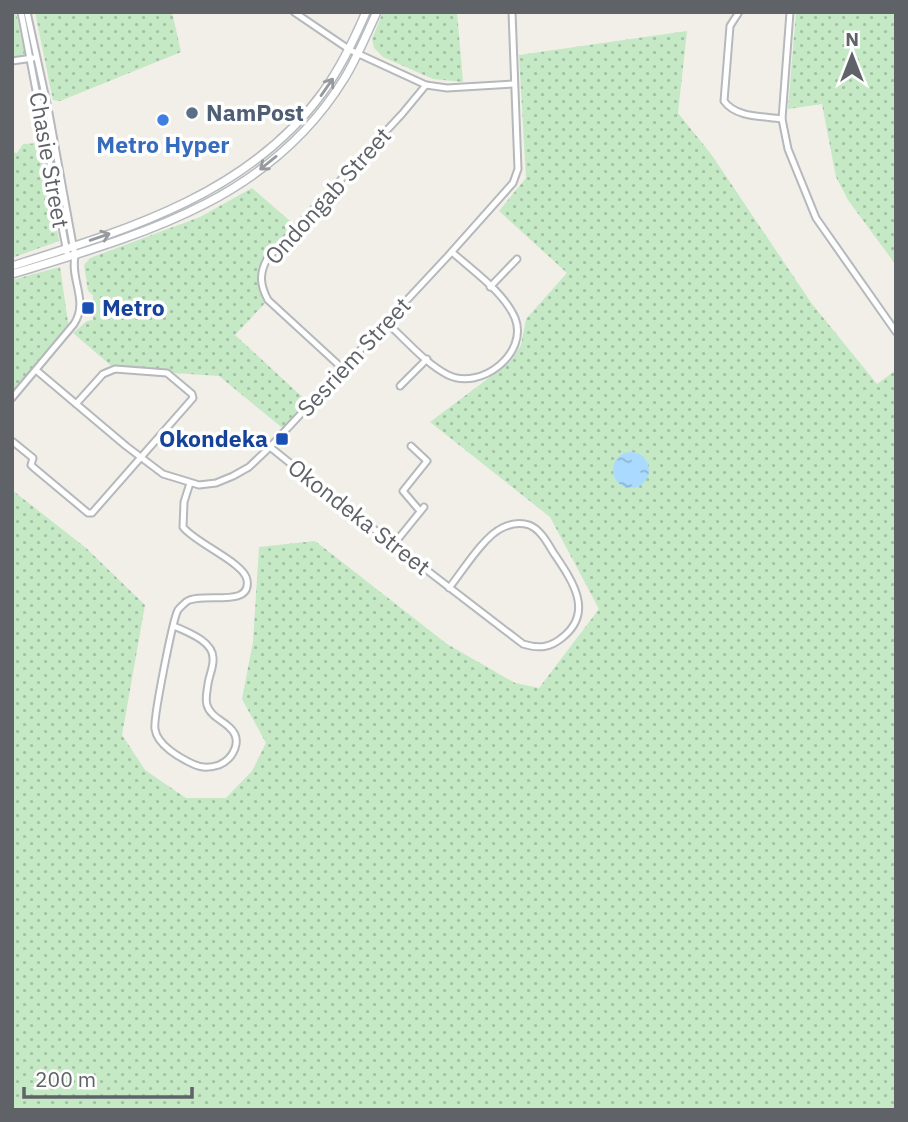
<svg xmlns="http://www.w3.org/2000/svg" width="908" height="1122" font-family="'IBM Plex Sans',sans-serif">
<defs>
<pattern id="grass-dots" width="8" height="8" patternUnits="userSpaceOnUse" patternTransform="scale(1.75)"><rect width="8" height="8" fill="#c5e8c5"/><path d="M2 2h.1M6 6h.1" fill="none" stroke="#a3c0a4" stroke-width="1.8" stroke-linecap="round"/></pattern>
<pattern id="water-ripples" width="26" height="14" patternUnits="userSpaceOnUse" patternTransform="scale(1.75)"><rect width="26" height="14" fill="#aadaff"/><path d="M2 4q2-2 4 0t4 0M15 11q2-2 4 0t4 0" fill="none" stroke="#8eb4d2"/></pattern>
</defs>
<rect width="100%" height="100%" fill="#f1efe8"/>
<!-- grass -->
<g fill="url(#grass-dots)">
<path d="M12 12H16L25 55 12 57Z"/>
<path d="M35 12H172L181 52 60 101 53 100Z"/>
<path d="M383 12H457L463 82 433 79 383 57 374 48 372 39Z"/>
<path d="M796 12H896V265L848 200 836 177 822 104 788 109Z"/>
<path d="M687 31 678 113 711 154 812 304 877 384 896 370V1110H12V490L86 548 145 605 122 735 145 770 186 798H226L252 771 266 743 242 699 253 642 259 547 315 541 447 644 515 683 539 688 599 609 550 517 430 422 510 362 521 345 526 319 567 273 499 211 526 178 519 55Z"/>
<path d="M42 143 59 241 12 258V152L17 153 23 144Z"/>
<path d="M252 188 297 227 267 259 260 276 268 300 235 335 310 404 285 430 219 376 115 369 73 333 87 321 93 320V295L88 291 84 265 90 258 200 217Z"/>
<path d="M60 267 69 329 12 397V280Z"/>
</g>
<!-- water -->
<circle fill="url(#water-ripples)" cx="631" cy="470" r="18"/>
<g fill="none" stroke-linecap="round" stroke-linejoin="round">
<!-- street casing -->
<g stroke="#b5b8bc" stroke-width="9">
<g id="street">
<path d="M21 12 67 253"/>
<path d="M294 12 350 50 426 85 447 88 513 84"/>
<path d="M739 12 730 26 724 101C736 118 763 116 782 119"/>
<path d="M790 12 782 119 788 149 816 218 896 332"/>
<path d="M12 61 33 58"/>
<path d="M490 287 517 259"/>
<path d="M387 323C406 340 426 364 448 375 481 391 529 353 515 318 504 292 473 271 452 252"/>
<path d="M342 368 268 300C260 285 259 274 267 259L402 114 426 85"/>
<path d="M36 370 126 446 163 474 199 485 216 483 233 476 249 467 270 447 448 256 513 183 518 169 512 12"/>
<path d="M400 386 427 359"/>
<path d="M12 398 74 324C89 301 70 280 75 256L49 113 27 12"/>
<path d="M12 441 33 458 31 465 33 467 88 513H92L193 398 192 394 167 373 115 369 103 374 76 404"/>
<path d="M411 446 427 461 403 491 420 511"/>
<path d="M270 447C353 514 438 579 523 644 539 649 550 648 563 637 595 611 571 579 553 552 547 542 540 529 529 525 520 522 510 524 502 528 484 536 462 572 449 588"/>
<path d="M394 544 424 507"/>
<path d="M174 626C187 632 213 641 213 658 214 666 209 676 208 684 207 691 205 699 207 705 210 716 222 720 229 727 244 740 233 759 219 765 210 768 201 768 193 764 180 758 157 745 155 729 153 719 173 618 178 610 179 608 185 603 186 602 201 591 252 609 247 580 245 563 195 543 183 527L184 502 190 483"/>
</g>
</g>
<!-- secondary casing -->
<g stroke="#b6babf" stroke-width="10">
<g id="secondary">
<path d="M12 266C127 230 249 194 323 92 341 67 354 40 366 12"/>
<path d="M12 274C140 235 269 201 344 79 357 58 366 35 377 12"/>
</g>
</g>
<!-- street -->
<use href="#street" stroke="#fff" stroke-width="5"/>
<!-- secondary -->
<use href="#secondary" stroke="#fff" stroke-width="7"/>
</g>
<!-- one-way arrows -->
<defs><path id="oneway-shaft" d="M-6 0H5M1.5-3L5.5 0L1.5 3" fill="none" stroke-width="1.6" stroke-linecap="round" stroke-linejoin="round" transform="scale(1.75)"/></defs>
<g stroke="#979a9d">
<use href="#oneway-shaft" transform="translate(327 87) rotate(-55)"/>
<use href="#oneway-shaft" transform="translate(268 163) rotate(141)"/>
<use href="#oneway-shaft" transform="translate(100 237) rotate(-19)"/>
</g>
<!-- markers -->
<circle fill="#5c6f8a" stroke="#fff" stroke-width="2.5" cx="192" cy="113" r="7"/>
<circle fill="#3f7fe0" stroke="#fff" stroke-width="2.5" cx="163" cy="120" r="7"/>
<g fill="#1a4fb4" stroke="#fff" stroke-width="2.5">
<rect x="81" y="301" width="14" height="14" rx="3.5"/>
<rect x="275" y="432" width="14" height="14" rx="3.5"/>
</g>
<g text-anchor="middle" stroke-width="7" stroke-linejoin="round" paint-order="stroke">
<!-- service labels -->
<g font-size="23" font-weight="bold" fill="#4e5e75" stroke="#fff" text-anchor="start">
<text x="206" y="121">NamPost</text>
</g>
<!-- shop labels -->
<g font-size="23" font-weight="bold" fill="#366cbe" stroke="#fff">
<text x="163" y="153">Metro Hyper</text>
</g>
<!-- street labels -->
<g font-size="23" fill="#5f6368" stroke="#fff">
<text transform="translate(49 160) rotate(80)" y="8">Chasie Street</text>
<text transform="translate(328 196) rotate(-48)" y="8">Ondongab Street</text>
<text transform="translate(354 357) rotate(-47)" y="8">Sesriem Street</text>
<text transform="translate(359 517) rotate(38)" y="8">Okondeka Street</text>
</g>
<!-- transit labels -->
<g font-size="23" font-weight="bold" fill="#164399" stroke="#fff" text-anchor="start">
<text x="102" y="316">Metro</text>
<text x="268" y="447" text-anchor="end">Okondeka</text>
</g>
</g>
<!-- border -->
<rect width="908" height="1122" fill="none" stroke="#5f6368" stroke-width="28"/>
<!-- north arrow -->
<g transform="translate(852 56)" stroke="#ffffff" stroke-width="5" paint-order="stroke">
<path d="M0-5L12 26L0 18L-12 26Z" fill="#5f6368"/>
<text y="-10" font-size="19" font-weight="bold" text-anchor="middle" fill="#5f6368">N</text>
</g>
<!-- scale -->
<path d="M24 1087v10h168v-10" fill="none" stroke="#5f6368" stroke-width="3.5"/>
<text x="35" y="1087" font-size="21" fill="#5f6368" stroke="#ffffff" stroke-width="5" paint-order="stroke">200 m</text>
</svg>
